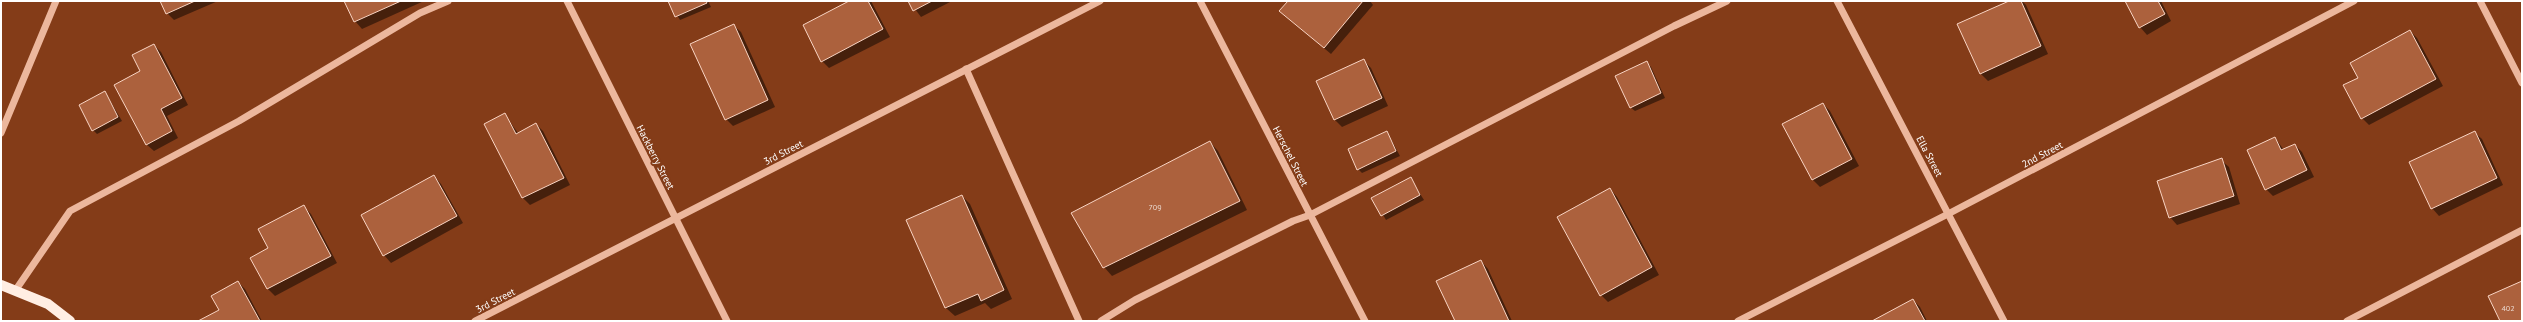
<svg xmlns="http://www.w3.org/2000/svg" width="2523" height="322" font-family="'PT Sans',sans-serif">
<rect width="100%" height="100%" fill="#843c18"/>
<!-- shadow -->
<g fill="#0007">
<path d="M161 1H218L174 20 167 13Z"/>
<path d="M345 1H424L362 29 355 21Z"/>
<path d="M669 1H708L711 7 680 20Z"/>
<path d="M851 1H871L890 37 829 68 822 61Z"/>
<path d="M909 1H952L921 17Z"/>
<path d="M1289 1H1370L1373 5 1331 54 1288 18Z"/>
<path d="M2012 1H2022L2026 5 2048 54 1988 81 1981 74Z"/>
<path d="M2126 1H2161L2171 21 2147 35 2140 27Z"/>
<path d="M733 25 741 32 775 107 733 126 726 119Z"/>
<path d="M2410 31 2417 38 2443 86 2369 125 2362 118 2359 78Z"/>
<path d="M154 45 161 52 188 105 167 116 178 138 154 151 146 144 142 71Z"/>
<path d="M1364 61 1371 68 1388 106 1342 127 1335 120 1318 82Z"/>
<path d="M1647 63 1651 67 1665 98 1635 111 1630 107Z"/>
<path d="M105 92 122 121 97 134 93 130Z"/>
<path d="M1823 104 1830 111 1859 166 1820 187 1813 180 1784 125Z"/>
<path d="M505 115 518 133 536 124 543 131 570 185 530 205 523 198 486 125Z"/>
<path d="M1387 132 1400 156 1362 173 1358 169Z"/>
<path d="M2474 132 2482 139 2503 185 2439 216 2432 208Z"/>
<path d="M2275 138 2284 150 2295 145 2302 152 2314 177 2273 196 2266 189Z"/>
<path d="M1210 142 1218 151 1247 210 1112 276 1104 267Z"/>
<path d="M2221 160 2229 167 2240 204 2177 225 2170 217Z"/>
<path d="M434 176 441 184 463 223 391 263 384 255Z"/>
<path d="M1410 178 1424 200 1386 220 1373 198Z"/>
<path d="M1610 189 1617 197 1659 275 1608 302 1601 295Z"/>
<path d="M962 196 970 204 1012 299 991 309 985 303 955 316 946 308 908 221Z"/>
<path d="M304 207 311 214 337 263 275 296 268 289 269 248Z"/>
<path d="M1481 261 1488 269 1512 321H1456Z"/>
<path d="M238 282 245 289 262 321H200L220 310Z"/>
<path d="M1913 300 1920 307 1927 321H1874Z"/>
</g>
<!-- building -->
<g fill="#ac613d" stroke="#f9d4c3">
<path d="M160 1H195L166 14Z"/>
<path d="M344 1H401L354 22Z"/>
<path d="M668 1H706L707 3 675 17Z"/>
<path d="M849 1H868L883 29 821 62 803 25Z"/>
<path d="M908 1H932L913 11Z"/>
<path d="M1288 1H1363L1324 48 1279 11Z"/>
<path d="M2009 1H2021L2041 46 1980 74 1957 24Z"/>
<path d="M2125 1H2158L2165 14 2139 28Z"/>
<path d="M734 24 768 100 725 120 690 44Z"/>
<path d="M2410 30 2436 79 2361 119 2343 85 2358 78 2350 63Z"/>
<path d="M154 44 182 98 161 109 172 131 146 145 114 85 140 71 132 55Z"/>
<path d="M1364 59 1382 98 1334 120 1316 81Z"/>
<path d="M1647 61 1661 93 1630 108 1615 76Z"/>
<path d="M105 91 118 117 92 131 79 105Z"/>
<path d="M1823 103 1852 159 1812 180 1782 124Z"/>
<path d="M505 113 516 134 536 123 564 178 522 198 484 124Z"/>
<path d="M1387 131 1396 151 1357 170 1348 149Z"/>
<path d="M2475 131 2497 178 2431 209 2409 162Z"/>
<path d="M2275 137 2281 150 2295 144 2307 170 2265 190 2247 150Z"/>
<path d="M1210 141 1240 201 1103 268 1071 213Z"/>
<path d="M2222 158 2234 196 2169 218 2157 181Z"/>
<path d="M434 175 457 216 383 256 361 215Z"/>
<path d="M1411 177 1420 195 1381 216 1371 198Z"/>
<path d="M1610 188 1652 267 1600 296 1557 217Z"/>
<path d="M962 195 1004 290 981 301 978 294 945 308 906 220Z"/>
<path d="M304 205 331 256 267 289 250 258 268 248 258 229Z"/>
<path d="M1481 260 1509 321H1455L1436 281Z"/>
<path d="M238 281 260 321H198L219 310 211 296Z"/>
<path d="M2522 281V321H2500L2488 296Z"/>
<path d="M1913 299 1925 321H1872Z"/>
</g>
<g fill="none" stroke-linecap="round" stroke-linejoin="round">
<!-- minor -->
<g stroke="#ecb79d" stroke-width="7">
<path d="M567 1 727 321"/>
<path d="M1200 1 1365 321"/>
<path d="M1837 1 2004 321"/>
<path d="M2480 1 2522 83"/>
<path d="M966 69 1079 321"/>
<path d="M1 133 56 1"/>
<path d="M15 291 70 211 239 121 420 13 448 1"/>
<path d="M475 321 1100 1"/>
<path d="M1101 321 1135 300 1293 221 1310 215 1674 26 1727 1"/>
<path d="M1738 321 1948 214 2354 1"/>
<path d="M2347 321 2522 230"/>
</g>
<!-- major -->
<path stroke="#ffeee3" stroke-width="10" d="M1 285 48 304 70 321"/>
</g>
<g text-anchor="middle" stroke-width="4" stroke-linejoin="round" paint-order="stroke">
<!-- number labels -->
<g font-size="8" fill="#ead8ce">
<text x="1155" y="210">709</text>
<text x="2508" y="311">402</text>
</g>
<!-- street labels -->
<g font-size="10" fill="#fff" stroke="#843c18">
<text transform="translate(783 152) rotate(-27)" y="4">3rd Street</text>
<text transform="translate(2042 154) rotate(-28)" y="4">2nd Street</text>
<text transform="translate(1291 156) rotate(63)" y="4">Herschel Street</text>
<text transform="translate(1930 156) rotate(62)" y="4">Ella Street</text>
<text transform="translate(656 157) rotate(63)" y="4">Hackberry Street</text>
<text transform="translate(495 300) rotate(-27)" y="4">3rd Street</text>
</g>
</g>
<!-- border -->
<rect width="2523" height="322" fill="none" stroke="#ffffff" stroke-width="4"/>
</svg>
